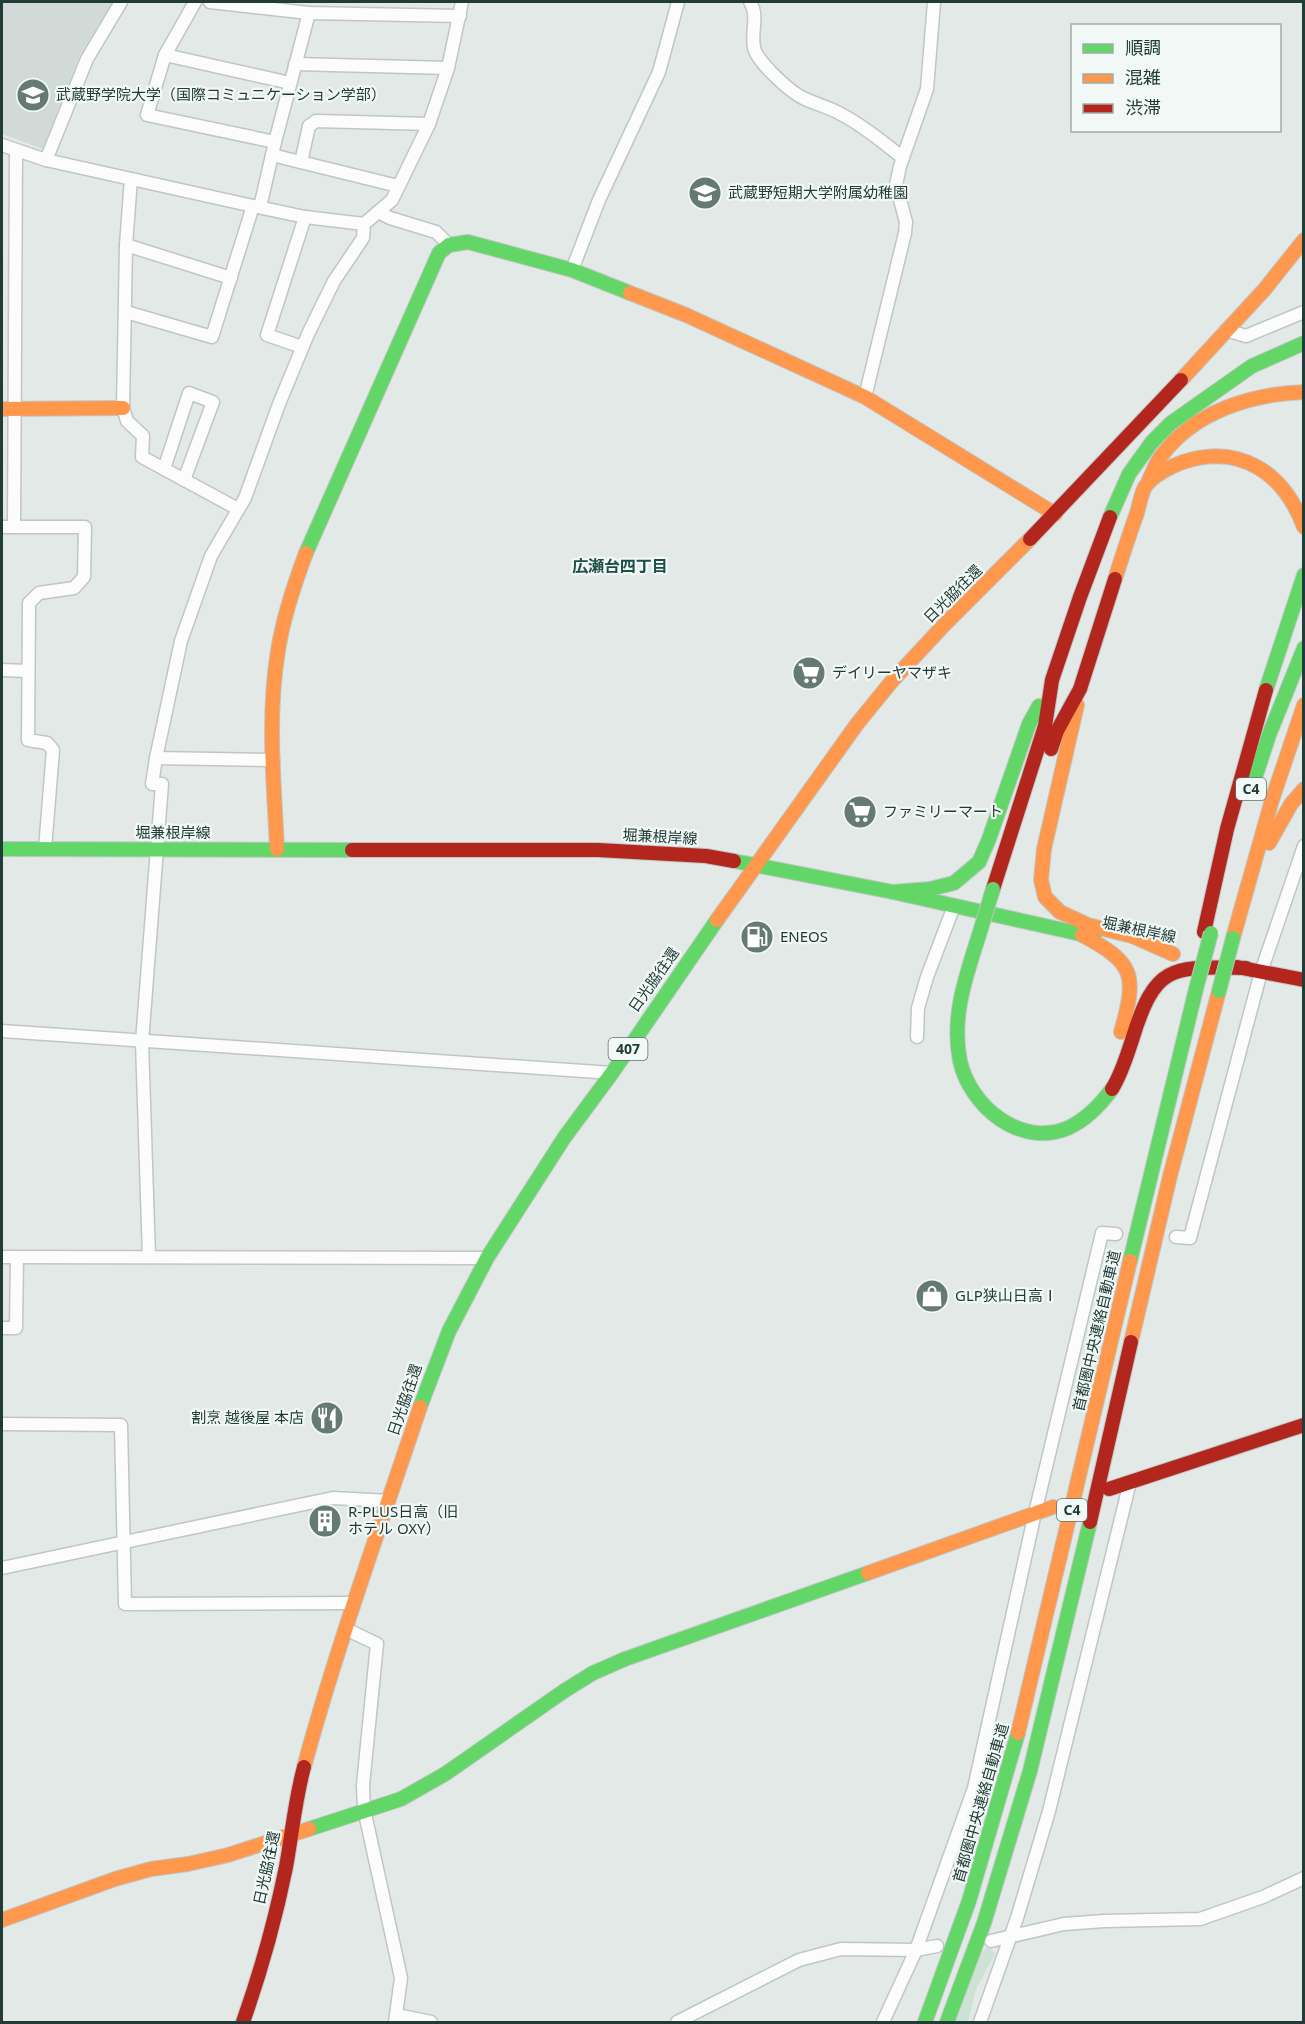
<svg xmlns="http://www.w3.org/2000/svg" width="1305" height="2024" font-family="'Noto Sans','Noto Sans JP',sans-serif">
<rect width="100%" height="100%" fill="#e3e9e7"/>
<!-- built -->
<path fill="#d1dad7" d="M2 2H113L80 55 43 149 2 134Z"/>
<!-- green -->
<path fill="#cce2d5" d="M989 1947 995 1954 976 1989 968 2022H952L975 1956Z"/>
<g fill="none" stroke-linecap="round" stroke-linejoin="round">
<!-- street casing -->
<g stroke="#c0c6c4" stroke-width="15">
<g id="street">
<path d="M195 2 165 55 147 115 275 142"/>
<path d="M210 2 309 13 460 16"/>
<path d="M750 2C760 17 749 35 755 51 761 65 791 93 805 99 816 104 828 107 839 113 862 125 883 142 903 158"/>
<path d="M165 55 290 83"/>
<path d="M295 64 448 68"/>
<path d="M2 145 46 160 253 206 305 217 364 224"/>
<path d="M272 155 398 186"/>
<path d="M46 160 87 59 121 2"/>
<path d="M301 162 309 126 316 121 429 124"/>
<path d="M131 179 126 245 123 408 127 421 143 436 142 457 238 509"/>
<path d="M260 207 275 142 309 13"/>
<path d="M378 212 390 218 436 232 449 245"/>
<path d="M126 245 231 278"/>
<path d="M572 270 599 200 659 72 678 2"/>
<path d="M126 312 212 337 253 206"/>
<path d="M1226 330 1246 336 1304 312"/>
<path d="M302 347 267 335 305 217"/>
<path d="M865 397 905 233 906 222 896 185 900 166 927 89 934 2"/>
<path d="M164 469 189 393 213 402 184 480"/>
<path d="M2 527H85L84 577 74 588 39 593 29 603 28 740 47 743 53 750 45 849"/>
<path d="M14 527 16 151"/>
<path d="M2 670 27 671"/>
<path d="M156 758 181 641 211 556 245 498 279 404 308 334 334 281 363 238 364 224 392 200 429 124 448 68 462 2"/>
<path d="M2 1031 612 1073"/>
<path d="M917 1037 918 1008 927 977 954 906"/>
<path d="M1176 1237 1190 1238 1261 972 1304 846"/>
<path d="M2 1257 487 1258"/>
<path d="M149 1257 142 1042 162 784H152L156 758 273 760"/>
<path d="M2 1328H16L17 1258"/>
<path d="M2 1424 121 1425 125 1604 354 1603"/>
<path d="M2 1568 333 1498 389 1501"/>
<path d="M346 1629 377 1644 363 1785 364 1809 401 1978 395 2022"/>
<path d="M991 1941 1064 1924 1104 1921 1200 1919 1263 1897 1304 1878"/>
<path d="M397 2015 431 2022"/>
<path d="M677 2022 799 1960 841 1949 916 1950 937 1946"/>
<path d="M883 2022 916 1950 974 1788 1035 1513 1102 1233 1116 1234"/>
<path d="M980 2022 1017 1918 1049 1811 1130 1482"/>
</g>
</g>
<!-- fast casing -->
<g stroke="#bfc6c4" stroke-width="16">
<g id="fast">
<path d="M1110 517 1129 474 1152 442 1171 423 1252 366 1304 343"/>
<path d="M306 553 439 253 449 245 468 242 572 270 630 293"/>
<path d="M1266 690 1304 575"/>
<path d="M1251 790 1269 735 1304 648"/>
<path d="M2 849 352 850"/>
<path d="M734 861 893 892 1094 937"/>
<path d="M893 892 930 889 954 883 979 862 989 839 1029 724 1039 706"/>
<path d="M979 935C966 976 951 1017 960 1061 970 1106 1020 1148 1068 1128 1085 1120 1101 1104 1112 1089"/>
<path d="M1130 1261 1196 989"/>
<path d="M420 1407 449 1331 487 1258 564 1138 612 1073 717 920"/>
<path d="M309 1829 401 1799 445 1774 564 1691 593 1673 625 1659 868 1573"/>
<path d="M925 2022 969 1901 1018 1733"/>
<path d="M947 2022 984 1923 1030 1771 1090 1522"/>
</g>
</g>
<!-- slow casing -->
<g stroke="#bfc6c4" stroke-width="16">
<g id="slow">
<path d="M630 293 686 315 865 397 1055 514"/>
<path d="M1181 380 1264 290 1304 240"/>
<path d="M2 409 123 408"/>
<path d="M1149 480C1153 472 1156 462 1162 455 1195 411 1252 394 1304 392"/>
<path d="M1115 579C1122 557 1129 535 1137 513 1139 506 1141 494 1145 487 1152 476 1171 466 1183 462 1240 443 1284 473 1304 527"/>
<path d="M1077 705 1044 849 1041 880 1045 897 1060 912 1088 925 1132 936 1173 954"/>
<path d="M1269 843 1291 804 1304 789"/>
<path d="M277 849C274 783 267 716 278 651 283 617 294 585 306 553"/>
<path d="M717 920 857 724 892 681 944 625 1030 539"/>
<path d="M1082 935C1135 963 1137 975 1121 1032"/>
<path d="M1233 938 1272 800 1304 705"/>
<path d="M1131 1342 1170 1176 1219 991"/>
<path d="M868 1573 1053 1507"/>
<path d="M1018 1733 1130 1261"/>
<path d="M304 1767C337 1646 380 1527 420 1407"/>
<path d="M2 1920 115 1879 151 1869 188 1864 228 1855 309 1829"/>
</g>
</g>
<!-- jam casing -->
<g stroke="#bfc6c4" stroke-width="16">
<g id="jam">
<path d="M1030 539 1181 380"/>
<path d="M1051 749 1057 731 1080 689 1115 579"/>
<path d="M352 850H598L706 856 734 861"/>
<path d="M993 889 1045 726 1052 680 1080 597 1110 517"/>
<path d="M1204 932 1227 829 1266 690"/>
<path d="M1237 967 1304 980"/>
<path d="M1112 1089C1122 1073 1127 1055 1133 1037 1156 962 1174 967 1246 968"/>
<path d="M1109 1489 1304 1425"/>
<path d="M1090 1522 1131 1342"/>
<path d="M243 2022C261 1971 275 1921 286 1867 292 1834 295 1800 304 1767"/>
</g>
</g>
<!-- street -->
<use href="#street" stroke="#fbfcfb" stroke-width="12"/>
<!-- fast -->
<use href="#fast" stroke="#63d668" stroke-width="14"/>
<!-- slow -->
<use href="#slow" stroke="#ff974d" stroke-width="14"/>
<!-- jam -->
<use href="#jam" stroke="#b3261e" stroke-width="14"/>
<!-- fast-bridge casing -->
<g stroke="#bcc5c3" stroke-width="16" stroke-linecap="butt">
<g id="fast-bridge">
<path d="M979 935 993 889"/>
<path d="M1196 989 1211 933"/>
<path d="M1219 991 1233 938"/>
</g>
</g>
<!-- fast-bridge -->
<use href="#fast-bridge" stroke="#63d668" stroke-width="14"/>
</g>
<!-- icons -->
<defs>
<g id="university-disc" transform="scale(1.725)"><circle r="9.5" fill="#657975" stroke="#f1f8f5"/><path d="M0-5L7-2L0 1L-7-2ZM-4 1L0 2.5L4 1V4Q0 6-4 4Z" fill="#fff"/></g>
<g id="school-disc" transform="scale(1.725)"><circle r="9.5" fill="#657975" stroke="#f1f8f5"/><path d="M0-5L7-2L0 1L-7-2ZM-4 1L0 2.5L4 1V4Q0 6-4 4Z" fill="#fff"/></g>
<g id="supermarket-disc" transform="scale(1.725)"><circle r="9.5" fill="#657975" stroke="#f1f8f5"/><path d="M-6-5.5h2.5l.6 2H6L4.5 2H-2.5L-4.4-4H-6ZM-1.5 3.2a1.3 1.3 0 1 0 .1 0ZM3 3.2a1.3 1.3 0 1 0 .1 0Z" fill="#fff"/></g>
<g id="fuel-disc" transform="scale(1.725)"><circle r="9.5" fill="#657975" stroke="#f1f8f5"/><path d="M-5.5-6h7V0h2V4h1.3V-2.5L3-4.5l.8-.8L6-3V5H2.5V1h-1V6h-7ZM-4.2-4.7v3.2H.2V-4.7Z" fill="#fff"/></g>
<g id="shop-disc" transform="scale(1.725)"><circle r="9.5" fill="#657975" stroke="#f1f8f5"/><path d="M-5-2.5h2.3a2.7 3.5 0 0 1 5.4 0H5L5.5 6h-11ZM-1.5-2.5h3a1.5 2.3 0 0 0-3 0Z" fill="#fff"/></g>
<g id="restaurant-disc" transform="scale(1.725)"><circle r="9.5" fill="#657975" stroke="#f1f8f5"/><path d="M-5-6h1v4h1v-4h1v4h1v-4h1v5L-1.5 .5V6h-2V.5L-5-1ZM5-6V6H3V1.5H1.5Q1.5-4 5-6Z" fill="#fff"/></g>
<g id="building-disc" transform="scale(1.725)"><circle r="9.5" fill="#657975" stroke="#f1f8f5"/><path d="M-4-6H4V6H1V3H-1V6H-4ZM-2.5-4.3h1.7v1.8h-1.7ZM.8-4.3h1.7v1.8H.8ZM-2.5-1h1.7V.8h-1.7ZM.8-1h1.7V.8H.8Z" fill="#fff"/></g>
</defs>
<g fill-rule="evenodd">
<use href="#university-disc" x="33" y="95"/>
<use href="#school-disc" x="705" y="193"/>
<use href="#supermarket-disc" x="809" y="673"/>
<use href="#supermarket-disc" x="860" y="812"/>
<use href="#fuel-disc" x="757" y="937"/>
<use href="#shop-disc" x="932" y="1296"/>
<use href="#restaurant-disc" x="327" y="1418"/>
<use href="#building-disc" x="325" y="1521"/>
</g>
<g text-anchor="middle" stroke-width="4.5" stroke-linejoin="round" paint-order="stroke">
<!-- shield labels -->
<g fill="#f1f8f5" stroke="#5f7471" stroke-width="1.5">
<rect x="1236" y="778" width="30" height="22" rx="4.5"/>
<rect x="608.5" y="1038" width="39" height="22" rx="4.5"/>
<rect x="1057" y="1499" width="30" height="22" rx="4.5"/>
</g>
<g font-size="14" font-weight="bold" fill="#213c38">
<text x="1251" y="794">C4</text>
<text x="628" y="1054">407</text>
<text x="1072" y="1515">C4</text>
</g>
<!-- poi labels -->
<g font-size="15" fill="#213c38" stroke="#f1f8f5" text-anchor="start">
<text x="56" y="100">武蔵野学院大学（国際コミュニケーション学部）</text>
<text x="728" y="198">武蔵野短期大学附属幼稚園</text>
<text x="832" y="678">デイリーヤマザキ</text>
<text x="883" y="817">ファミリーマート</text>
<text x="780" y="942">ENEOS</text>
<text x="955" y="1301">GLP狭山日高Ⅰ</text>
<text x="304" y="1423" text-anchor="end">割烹 越後屋 本店</text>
<text x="348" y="1517">R-PLUS日高（旧<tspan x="348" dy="17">ホテル OXY）</tspan></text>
</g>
<!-- street labels -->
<g font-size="15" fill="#213c38" stroke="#f1f8f5">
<text transform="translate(953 594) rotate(-45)" y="5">日光脇往還</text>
<text x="173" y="838">堀兼根岸線</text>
<text transform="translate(660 837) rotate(3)" y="5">堀兼根岸線</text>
<text transform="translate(1139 930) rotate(12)" y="5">堀兼根岸線</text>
<text transform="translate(654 980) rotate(-55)" y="5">日光脇往還</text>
<text transform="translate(1097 1331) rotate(-77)" y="5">首都圏中央連絡自動車道</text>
<text transform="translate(405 1400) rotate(-71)" y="5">日光脇往還</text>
<text transform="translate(981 1803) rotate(-74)" y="5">首都圏中央連絡自動車道</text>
<text transform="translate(267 1868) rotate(-78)" y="5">日光脇往還</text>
</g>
<!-- neighbourhood labels -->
<g font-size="16" font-weight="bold" fill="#1d4e48" stroke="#f1f8f5">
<text x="620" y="572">広瀬台四丁目</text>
</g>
</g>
<!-- border -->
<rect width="1305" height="2024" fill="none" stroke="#213c38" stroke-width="6"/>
<!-- legend -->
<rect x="1071" y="24" width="210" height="108" fill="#f1f8f5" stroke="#9eada9" stroke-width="1.5"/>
<rect x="1083" y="44" width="30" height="9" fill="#63d668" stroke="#9eada9" stroke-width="1.5"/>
<text x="1125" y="54" font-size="18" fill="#213c38">順調</text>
<rect x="1083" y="74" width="30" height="9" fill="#ff974d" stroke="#9eada9" stroke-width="1.5"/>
<text x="1125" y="84" font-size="18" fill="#213c38">混雑</text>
<rect x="1083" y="104" width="30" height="9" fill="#b3261e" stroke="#9eada9" stroke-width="1.5"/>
<text x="1125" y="114" font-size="18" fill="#213c38">渋滞</text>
</svg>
